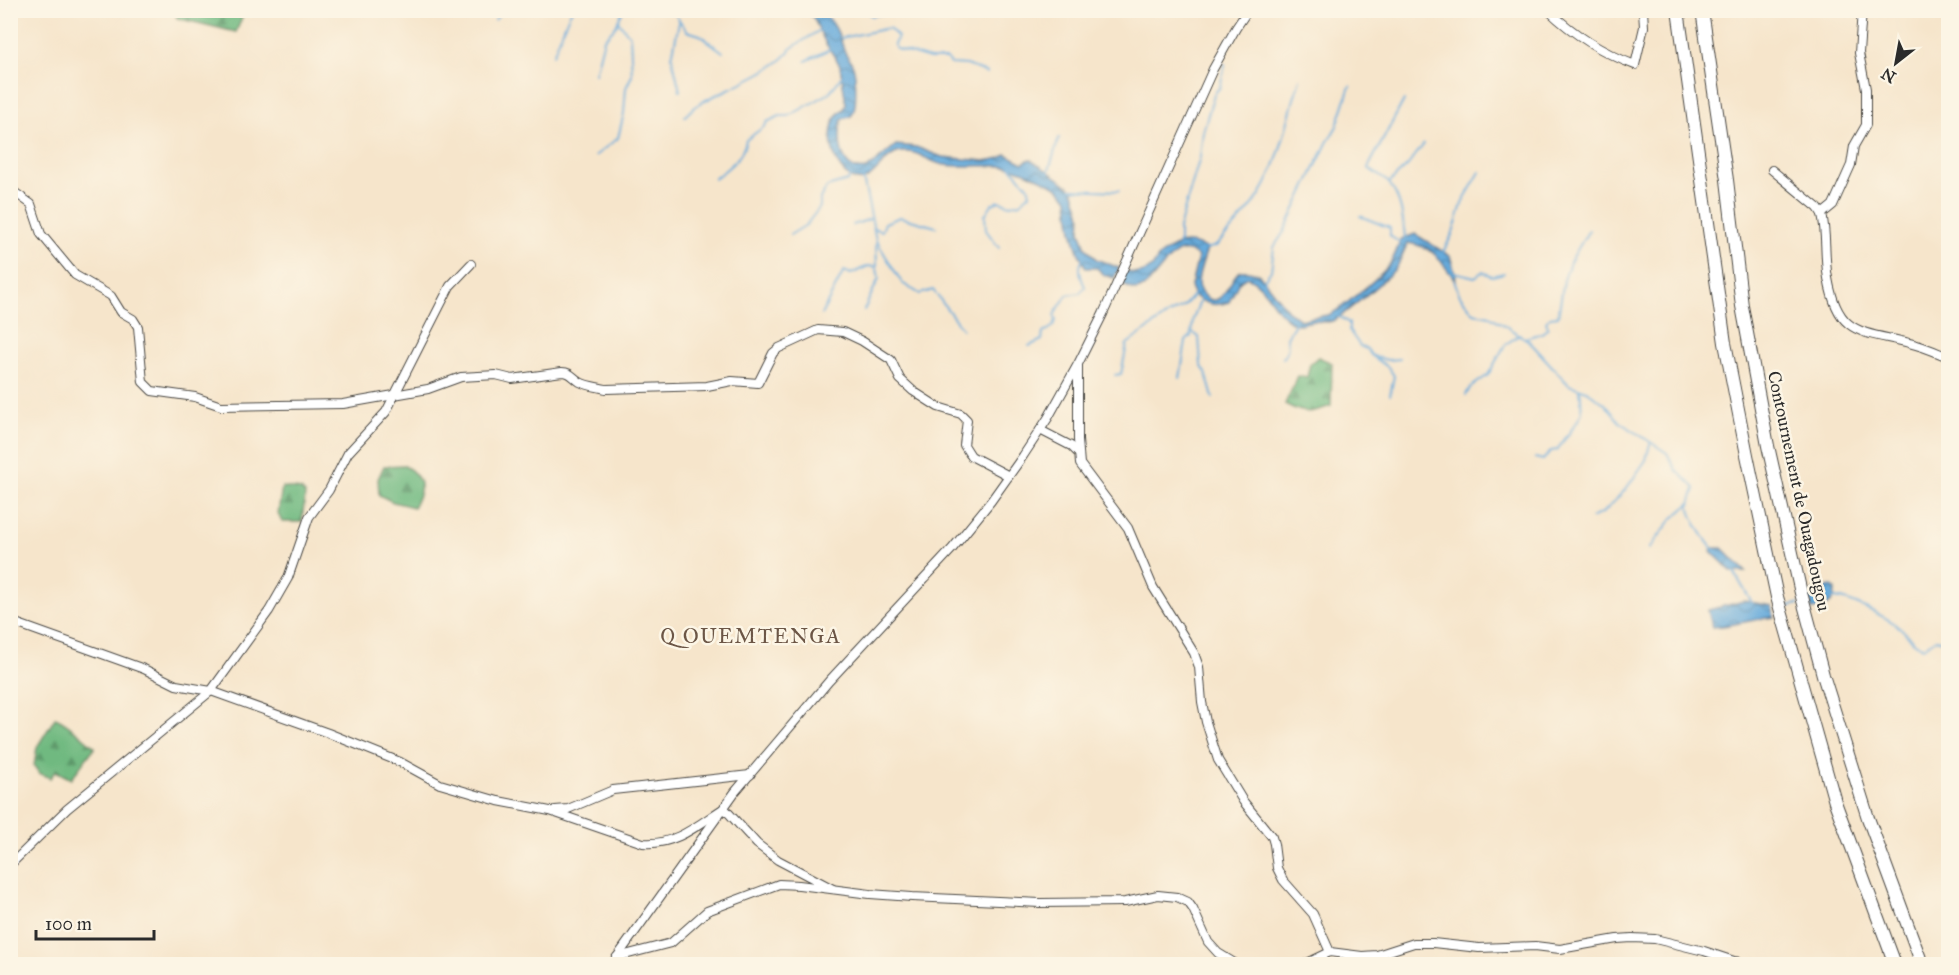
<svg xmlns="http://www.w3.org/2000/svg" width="1959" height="975" font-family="'IM FELL Great Primer',serif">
<defs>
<pattern id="forest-firs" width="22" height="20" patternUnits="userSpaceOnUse" patternTransform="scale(1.5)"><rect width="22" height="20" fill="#70b980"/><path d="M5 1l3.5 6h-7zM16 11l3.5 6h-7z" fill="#5c9769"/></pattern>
<pattern id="water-waves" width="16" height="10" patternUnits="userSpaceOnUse" patternTransform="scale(1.5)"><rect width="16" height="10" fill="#66aadb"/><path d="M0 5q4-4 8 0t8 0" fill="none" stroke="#548bb2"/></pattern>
</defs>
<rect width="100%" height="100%" fill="#fcf5e5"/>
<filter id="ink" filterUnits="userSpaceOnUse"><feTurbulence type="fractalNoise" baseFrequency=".0167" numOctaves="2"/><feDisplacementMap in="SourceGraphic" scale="12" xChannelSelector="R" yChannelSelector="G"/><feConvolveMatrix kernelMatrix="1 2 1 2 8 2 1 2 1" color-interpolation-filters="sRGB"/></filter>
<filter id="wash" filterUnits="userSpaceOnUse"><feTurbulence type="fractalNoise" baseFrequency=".008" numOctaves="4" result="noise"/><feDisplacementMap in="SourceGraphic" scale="24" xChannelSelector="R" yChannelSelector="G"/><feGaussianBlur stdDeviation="1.35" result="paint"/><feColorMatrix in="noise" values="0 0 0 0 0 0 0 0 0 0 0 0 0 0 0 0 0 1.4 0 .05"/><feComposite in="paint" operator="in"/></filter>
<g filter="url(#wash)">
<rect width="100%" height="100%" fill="#f6e5cb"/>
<!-- forest -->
<g fill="url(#forest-firs)" stroke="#4e7256" stroke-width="1.5">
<path d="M175 11V10L245 11 236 32 177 18Z"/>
<path d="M1318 357 1332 363 1331 406C1311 413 1305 415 1285 404L1298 376 1307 377 1310 364Z"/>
<path d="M403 465C423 476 425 489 413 507L393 502 379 495 378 479 384 466Z"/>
<path d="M282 487 301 490 305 494 302 522H282L278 514Z"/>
<path d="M55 718C63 719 86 740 95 747L71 779 56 771 50 778 39 773 34 766 37 747Z"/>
</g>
<!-- water -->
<g fill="url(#water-waves)" stroke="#486a83" stroke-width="1.5">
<path d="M802 11C807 10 815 9 820 12 834 18 840 37 844 50 846 56 851 60 853 66 856 75 858 109 851 116 849 118 845 118 842 119 837 137 839 174 867 169L896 145 916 147 942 157 985 161 1001 158 1006 154 1023 163 1030 159 1069 186 1074 192 1081 215 1080 231 1086 248 1096 259 1119 268 1114 278 1104 275 1097 268H1086C1073 245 1070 225 1068 199 1065 196 1062 191 1059 189 1050 182 1016 167 1004 166 985 165 964 167 945 165 928 163 916 147 897 153 883 157 872 184 857 180 831 174 821 122 844 109L846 104 840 65 826 44 813 17Z"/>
<path d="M1415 234 1450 256 1456 276 1455 280C1439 260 1437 248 1408 243 1403 251 1401 261 1396 268 1389 276 1341 318 1332 321 1326 323 1320 321 1314 321 1305 321 1301 327 1292 322 1272 311 1268 286 1247 277L1239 282 1229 302C1215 307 1205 304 1193 295L1191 286 1198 257C1172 232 1158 287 1136 290 1129 290 1125 285 1120 281L1125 271C1134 274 1144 275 1152 267 1155 264 1156 259 1160 256 1176 243 1188 238 1207 249 1204 259 1194 283 1200 290 1221 320 1230 275 1240 271 1246 270 1254 272 1259 274L1289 312 1301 320C1310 317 1319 317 1328 315 1338 312 1383 274 1389 265 1395 257 1397 248 1401 239Z"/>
<path d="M1712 548H1722L1746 572H1732L1711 551Z"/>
<path d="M1831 586 1835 589C1836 604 1825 608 1812 610L1809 596 1814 590Z"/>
<path d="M1744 601 1772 606 1774 617C1753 619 1733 626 1712 627L1708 610Z"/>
</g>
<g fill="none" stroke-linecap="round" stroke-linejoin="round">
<!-- stream -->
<g stroke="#66aadb" stroke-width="2">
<path d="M672 10 687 31 700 35 723 52"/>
<path d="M866 10 872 16 896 10"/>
<path d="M495 20 503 10"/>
<path d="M679 22 672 57 680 91"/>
<path d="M841 38 889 28 898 37 894 44 896 49 930 59H947L951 64 967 65 987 73"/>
<path d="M553 55 568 17 572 10"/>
<path d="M806 61 830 49"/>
<path d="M595 74 604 39 616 26 623 10"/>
<path d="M685 116C689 112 694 107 699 104 718 92 785 67 790 49L820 30"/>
<path d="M595 156 618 138 624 113 626 88 632 75 630 36 618 21"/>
<path d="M1048 173 1059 138"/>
<path d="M863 178 876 240 902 283 920 294 933 290 962 329"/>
<path d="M714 179C728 168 743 158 746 140L765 126 767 122 780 116H789L828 94 844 74"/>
<path d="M1388 182 1368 168 1404 100"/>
<path d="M1071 189 1119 191"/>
<path d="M1360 216 1390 228V236L1402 244"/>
<path d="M853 225 870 219"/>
<path d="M873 228 882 231 885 223 900 217 936 227"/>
<path d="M790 235 806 225 820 207V198L827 187 848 181 850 176"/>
<path d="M1405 238C1403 218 1401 199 1389 183L1408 165 1424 144"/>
<path d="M1179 245V228L1200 157 1203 132 1214 94 1220 87 1225 64"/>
<path d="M999 248 986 230 985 215 992 204 999 201 1010 205 1020 203 1030 194 1028 186 1009 165"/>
<path d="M1206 249 1216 246C1230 230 1250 212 1261 193 1282 158 1287 118 1300 79"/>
<path d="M1442 254 1453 233 1463 201 1480 172"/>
<path d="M1454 272 1475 277 1482 272 1492 276 1504 273"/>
<path d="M1454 280 1460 296 1474 313 1490 316 1529 341 1569 385 1587 391 1604 403 1620 422 1667 453 1676 470 1695 488C1694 494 1690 501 1690 507 1690 517 1707 543 1714 550"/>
<path d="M1263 281 1271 271 1274 247 1284 232 1327 143 1337 126 1350 86"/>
<path d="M864 310 879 278 877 269"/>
<path d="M821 315 844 271 851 274 868 266 877 267 876 243"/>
<path d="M1338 316 1349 323V330L1360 346 1367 349 1371 355 1389 368 1394 376 1390 395"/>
<path d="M1192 332 1199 337 1201 365 1206 373 1213 398"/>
<path d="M1525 338 1542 333 1548 327 1546 322 1550 317 1558 316 1564 280 1570 262 1589 230"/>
<path d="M1029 346 1042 340 1043 333 1054 326 1056 320 1054 315 1067 295 1080 293 1085 287C1081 278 1077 268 1083 259"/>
<path d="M1373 356 1387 360 1400 359"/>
<path d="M1283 358 1288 348 1287 337 1296 322"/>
<path d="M1115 375 1121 374 1127 344 1166 316 1184 306 1195 293"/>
<path d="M1180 378 1186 341 1191 336 1193 319 1201 298"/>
<path d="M1466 395 1470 388 1488 375 1505 345 1520 334"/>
<path d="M1535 458 1543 460 1551 451 1557 450 1577 422 1582 412C1580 404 1583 397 1579 389"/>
<path d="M1591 518 1604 512 1626 489 1646 460 1650 444"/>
<path d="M1649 549 1672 519 1691 503"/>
<path d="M1734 572 1752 603"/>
<path d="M1834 598C1848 598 1886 617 1898 626 1909 634 1909 642 1923 647L1936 639 1948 642"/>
<path d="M1784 607 1799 604"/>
</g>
</g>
</g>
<g filter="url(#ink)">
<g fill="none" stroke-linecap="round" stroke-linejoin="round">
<!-- minor casing -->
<g stroke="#494743" stroke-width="10">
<g id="minor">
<path d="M1548 10C1572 33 1603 53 1635 65L1644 27 1643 10"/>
<path d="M1772 170 1818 208 1822 214C1827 235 1824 257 1828 278 1838 336 1861 331 1909 343 1923 346 1936 352 1948 357"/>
<path d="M10 189 31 204 41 234 75 275 111 296 121 312 133 319 138 327 143 382 152 391 195 397 221 406 343 404 428 389 461 377 496 375 512 379 562 372C571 372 572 377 580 382 587 386 598 387 606 389L707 386 732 381 758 383 773 353 779 348 818 330 843 332 862 341 891 360 900 379 913 391 938 407 961 414 967 420 964 445 971 456 1009 476"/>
<path d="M1822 214 1833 205 1851 165 1854 146 1866 125V89L1859 53 1862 10"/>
<path d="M1078 366V440L1080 464 1128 528 1153 587 1194 653 1199 667 1202 702 1206 722 1218 760 1243 801 1272 837 1274 844 1277 868 1283 880 1313 914 1330 952"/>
<path d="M1040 430 1071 446 1079 454"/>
<path d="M10 621 144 669 176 685 211 691 328 733 400 762 440 784 498 801 550 811 643 843C675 846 699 824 724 808L757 844 778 860 833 889"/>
<path d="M555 810 568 809 613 790 750 775"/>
<path d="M10 865 67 809 211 691 269 611 288 578 309 517 329 490 348 453 386 412 450 286 471 264"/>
<path d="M617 957 671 943 707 911 779 884 799 885 870 894 912 897 1040 903 1125 902 1158 895 1177 897 1188 902 1193 909 1208 942 1218 953 1236 964"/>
<path d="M612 964 735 792 829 681 952 549 991 501 1023 456 1048 418 1078 364 1103 314 1213 69 1236 28 1248 10"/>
<path d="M1305 964 1330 952 1362 956 1377 955 1414 943H1433L1479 948 1535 946 1560 949 1617 939 1632 938 1655 939 1704 951 1734 961 1753 964"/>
</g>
</g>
<!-- trunk casing -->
<g stroke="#494743" stroke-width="14">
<g id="trunk">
<path d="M1678 10 1725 343 1747 455 1777 597 1835 802 1895 964"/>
<path d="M1702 10 1727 180 1742 306 1768 446 1801 593 1823 675 1868 818 1922 964"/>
</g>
</g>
<!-- minor -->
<use href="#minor" stroke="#fff" stroke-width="8"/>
<!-- trunk -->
<use href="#trunk" stroke="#fff" stroke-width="12"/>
</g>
</g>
<g text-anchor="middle" stroke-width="5" stroke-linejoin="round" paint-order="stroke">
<!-- street labels -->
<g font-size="18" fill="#2b2b2b" stroke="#fcf5e5">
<text transform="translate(1799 491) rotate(78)" y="6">Contournement de Ouagadougou</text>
</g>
<!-- quarter labels -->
<g font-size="21" letter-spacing="1.5" fill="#6c5646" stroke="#fcf5e5">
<text x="751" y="643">Q OUEMTENGA</text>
</g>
</g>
<!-- margin -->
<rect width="1959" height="975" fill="none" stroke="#fcf5e5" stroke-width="36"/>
<!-- north arrow -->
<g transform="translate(1896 63) rotate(211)" stroke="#fcf5e5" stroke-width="4.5" paint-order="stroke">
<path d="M0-4.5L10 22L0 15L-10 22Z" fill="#2b2b2b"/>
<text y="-9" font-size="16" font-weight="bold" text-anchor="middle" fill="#2b2b2b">N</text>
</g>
<!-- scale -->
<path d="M36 930v9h118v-9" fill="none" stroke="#2b2b2b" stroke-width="3"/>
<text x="45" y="930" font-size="18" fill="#2b2b2b" stroke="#fcf5e5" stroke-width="4.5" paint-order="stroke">100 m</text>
</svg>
